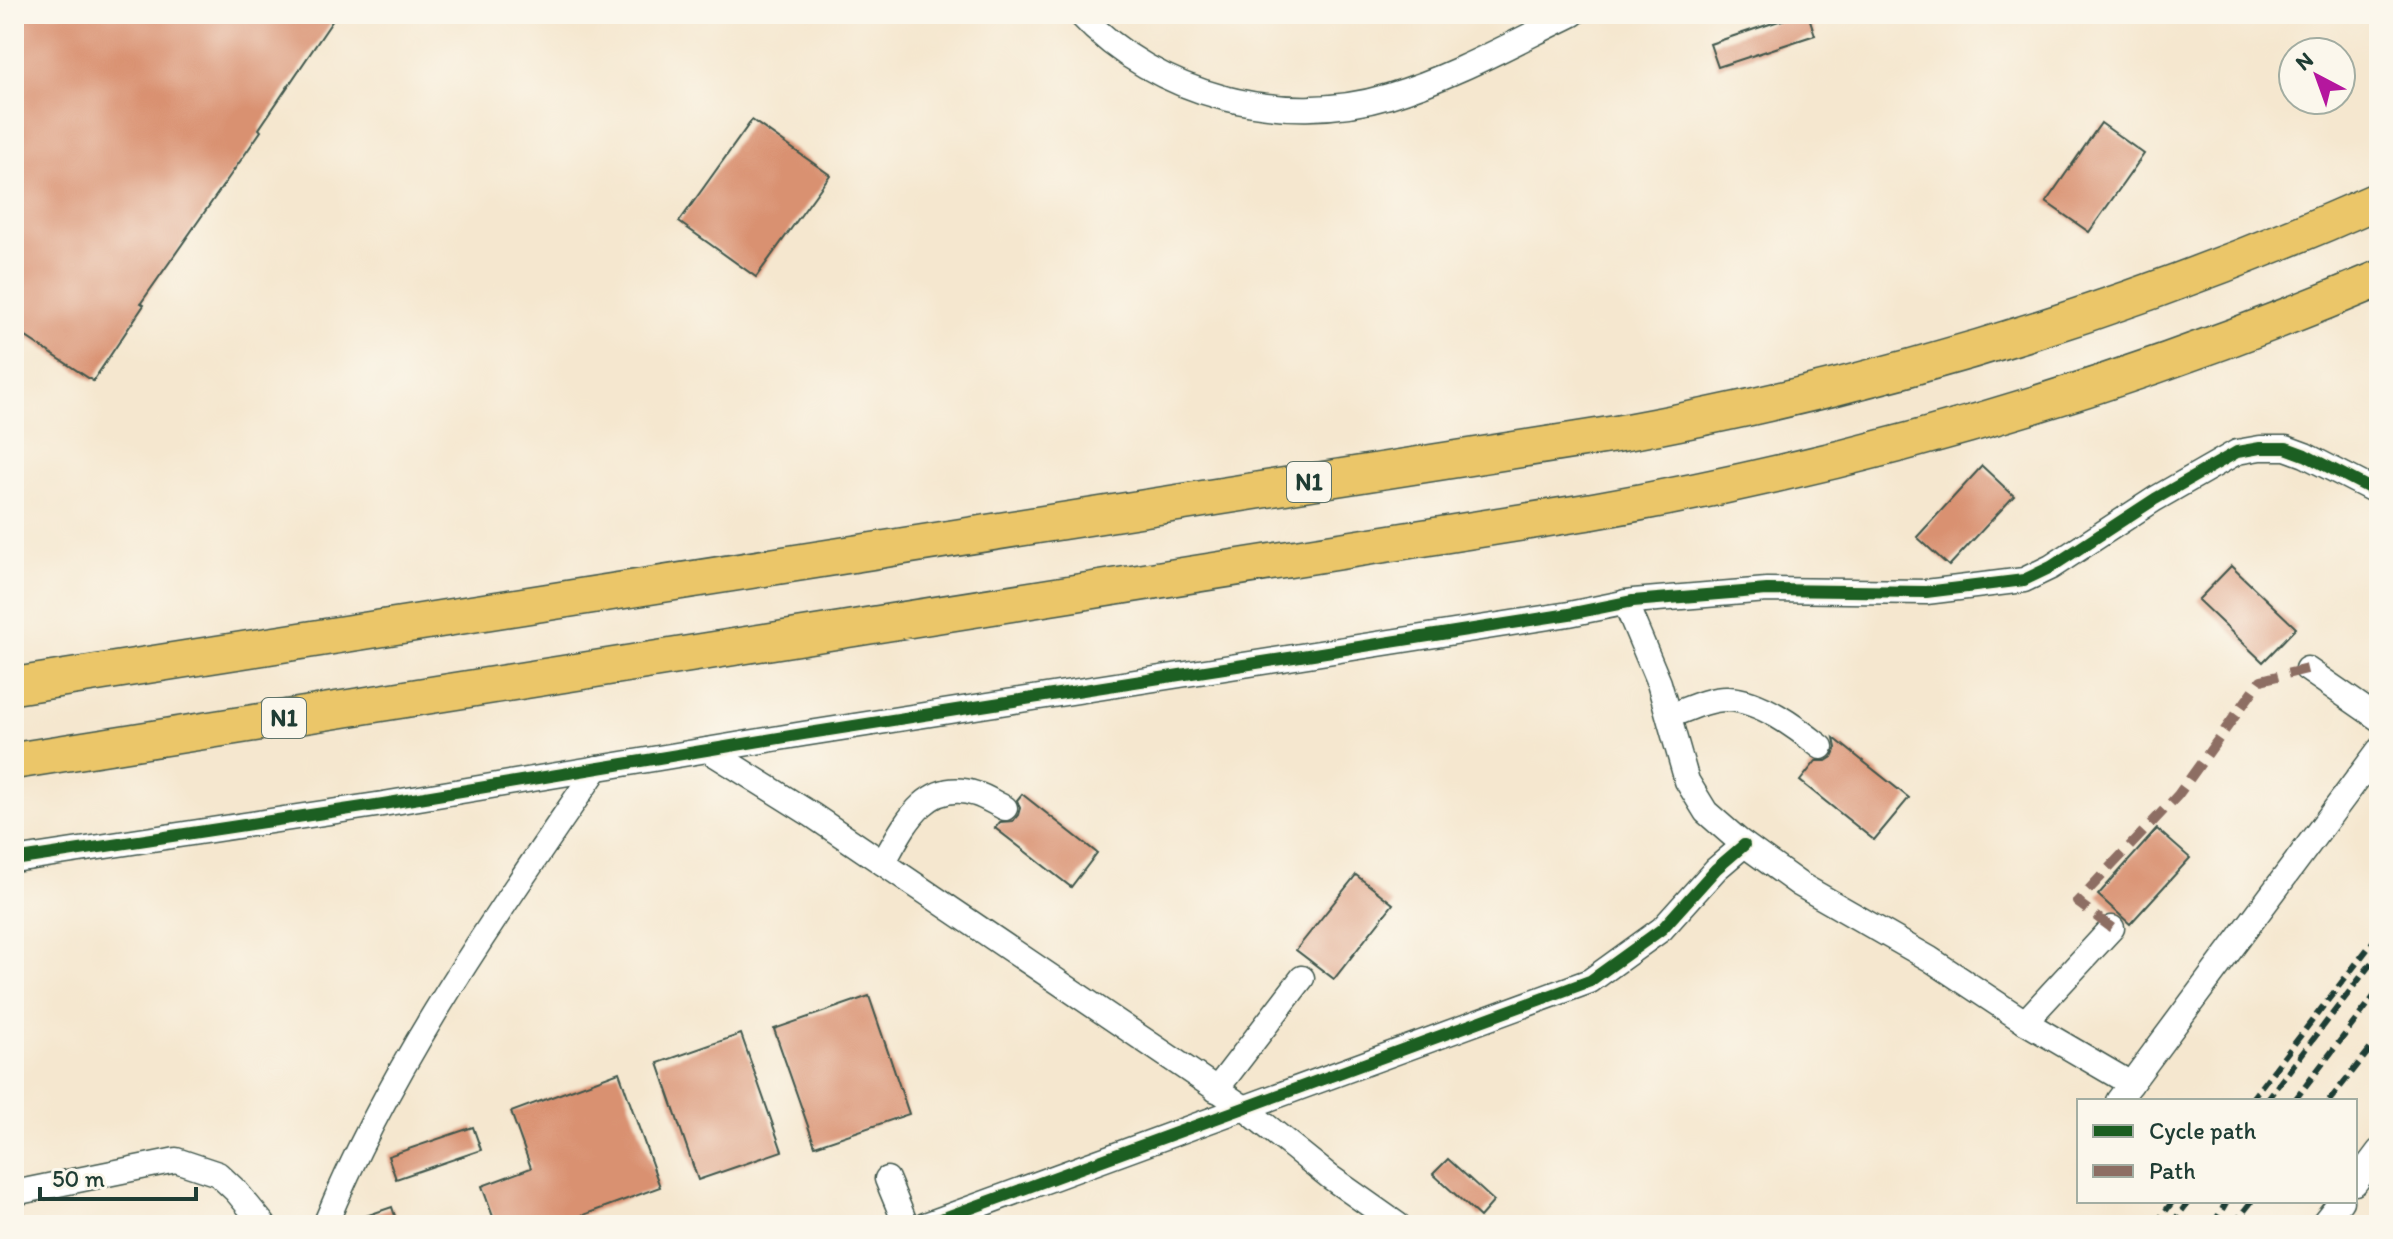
<svg xmlns="http://www.w3.org/2000/svg" width="2393" height="1239" font-family="Itim,sans-serif">
<rect width="100%" height="100%" fill="#fbf7ec"/>
<filter id="ink" filterUnits="userSpaceOnUse"><feTurbulence type="fractalNoise" baseFrequency=".0125" numOctaves="2"/><feDisplacementMap in="SourceGraphic" scale="16" xChannelSelector="R" yChannelSelector="G"/><feConvolveMatrix kernelMatrix="1 2 1 2 8 2 1 2 1" color-interpolation-filters="sRGB"/></filter>
<filter id="wash" filterUnits="userSpaceOnUse"><feTurbulence type="fractalNoise" baseFrequency=".006" numOctaves="4" result="noise"/><feDisplacementMap in="SourceGraphic" scale="32" xChannelSelector="R" yChannelSelector="G"/><feGaussianBlur stdDeviation="1.8" result="paint"/><feColorMatrix in="noise" values="0 0 0 0 0 0 0 0 0 0 0 0 0 0 0 0 0 1.4 0 .05"/><feComposite in="paint" operator="in"/></filter>
<g filter="url(#wash)">
<rect width="100%" height="100%" fill="#f5e7cf"/>
<g id="blocks">
<!-- building -->
<g fill="#d99171">
<path d="M14 14H337L259 129 261 131 241 160 141 303 144 305 93 381 14 329Z"/>
<path d="M1800 14H1808L1815 35 1718 67 1710 44Z"/>
<path d="M752 120 830 175 756 277 679 222Z"/>
<path d="M2101 123 2144 154 2089 232 2046 202Z"/>
<path d="M1982 466 2014 496 1949 566 1917 537Z"/>
<path d="M2231 566 2296 628 2263 662 2198 600Z"/>
<path d="M1834 738 1909 798 1874 840 1800 781 1816 761H1826L1832 757 1836 748Z"/>
<path d="M1022 794 1097 853 1071 887 995 828 1000 822 1013 821 1018 815 1020 808 1017 800Z"/>
<path d="M2157 829 2190 858 2130 924 2098 895Z"/>
<path d="M1356 875 1393 904 1334 979 1296 950Z"/>
<path d="M869 996 909 1114 815 1146 774 1029Z"/>
<path d="M741 1034 782 1151 698 1180 658 1063Z"/>
<path d="M619 1072 660 1187 556 1225H496L482 1186 531 1168 511 1112Z"/>
<path d="M473 1127 481 1150 396 1179 388 1156Z"/>
<path d="M1448 1159 1494 1201 1480 1217 1433 1174Z"/>
<path d="M392 1207 398 1225H348V1222Z"/>
</g>
</g>
</g>
<g filter="url(#ink)">
<use href="#blocks" fill-opacity="0" stroke="#3f564b" stroke-width="2"/>
<g fill="none" stroke-linecap="round" stroke-linejoin="round">
<!-- minor casing -->
<g stroke="#3f564b" stroke-width="27">
<g id="minor">
<path d="M1080 14C1156 96 1283 128 1389 96 1453 77 1513 43 1573 14"/>
<path d="M1625 602 1659 683 1687 781 1706 812 1738 840 1799 884 1930 959 2025 1022 2131 1084"/>
<path d="M2307 669 2379 719"/>
<path d="M1669 716C1686 710 1709 698 1728 699 1760 700 1797 728 1821 747"/>
<path d="M708 750 812 815 1243 1107 1330 1177 1398 1225"/>
<path d="M14 860 383 804 803 734 1569 614 1633 601 1767 590 1926 592 2024 580 2051 567 2155 499 2237 452 2260 448H2286L2305 455 2379 493"/>
<path d="M883 863C903 828 925 777 976 794 986 797 996 804 1005 808"/>
<path d="M2025 1022 2112 928"/>
<path d="M1216 1090 1302 978"/>
<path d="M2118 1101 2379 750"/>
<path d="M887 1179 906 1225"/>
<path d="M2355 1183 2379 1151"/>
<path d="M14 1193 176 1160 218 1174 236 1191 264 1225"/>
<path d="M325 1225C393 1060 497 915 597 768"/>
<path d="M925 1225 1590 981 1662 929 1716 869 1744 845"/>
<path d="M2322 1225 2341 1201"/>
</g>
</g>
<!-- highway casing -->
<g stroke="#3f564b" stroke-width="39">
<g id="highway">
<path d="M14 686 1616 434C1879 387 2135 308 2379 200"/>
<path d="M14 761 1593 511C1866 463 2124 387 2379 279"/>
</g>
</g>
<!-- minor -->
<use href="#minor" stroke="#fff" stroke-width="24"/>
<!-- highway -->
<use href="#highway" stroke="#ebc669" stroke-width="36"/>
<!-- rail -->
<g stroke="#1f3d34" stroke-width="6" stroke-dasharray="12 6" stroke-linecap="butt">
<path d="M2250 1101 2379 934"/>
<path d="M2266 1101 2379 953"/>
<path d="M2294 1101 2379 990"/>
<path d="M2329 1101 2379 1038"/>
<path d="M2155 1225 2173 1201"/>
<path d="M2171 1225 2189 1201"/>
<path d="M2213 1225 2227 1201"/>
<path d="M2233 1225 2252 1201"/>
</g>
<!-- quiet -->
<path stroke="#8d6e63" stroke-width="10" stroke-dasharray="20 10" stroke-linecap="butt" d="M2112 928 2077 902 2178 795 2261 680 2307 669"/>
<!-- cycleway casing -->
<g stroke="#fbf7ec" stroke-width="17">
<g id="cycleway">
<path d="M14 860 383 804 803 734 1569 614 1633 601 1767 590 1926 592 2024 580 2051 567 2155 499 2237 452 2260 448H2286L2305 455 2379 493"/>
<path d="M925 1225 1590 981 1662 929 1716 869 1744 845"/>
</g>
</g>
<!-- cycleway -->
<use href="#cycleway" stroke="#1b5e20" stroke-width="12"/>
</g>
</g>
<g text-anchor="middle" stroke-width="8" stroke-linejoin="round" paint-order="stroke">
<!-- shield labels -->
<g fill="#fbf7ec" stroke="#61756b" stroke-width="2">
<rect x="1287" y="462" width="44" height="40" rx="6"/>
<rect x="262" y="698" width="44" height="40" rx="6"/>
</g>
<g font-size="24" font-weight="bold" fill="#1f3d34">
<text x="1309" y="490">N1</text>
<text x="284" y="726">N1</text>
</g>
</g>
<!-- margin -->
<rect width="2393" height="1239" fill="none" stroke="#fbf7ec" stroke-width="48"/>
<!-- legend -->
<rect x="2077" y="1099" width="280" height="104" fill="#fbf7ec" stroke="#a3ada2" stroke-width="2"/>
<rect x="2093" y="1125" width="40" height="12" fill="#1b5e20" stroke="#a3ada2" stroke-width="2"/>
<text x="2149" y="1139" font-size="24" fill="#1f3d34">Cycle path</text>
<rect x="2093" y="1165" width="40" height="12" fill="#8d6e63" stroke="#a3ada2" stroke-width="2"/>
<text x="2149" y="1179" font-size="24" fill="#1f3d34">Path</text>
<!-- north arrow -->
<g transform="translate(2317 76) rotate(319)"><circle r="38" fill="#fbf7ec" stroke="#a3ada2" stroke-width="2"/>
<path d="M0-6L14 30L0 20L-14 30Z" fill="#b5179e"/>
<text y="-12" font-size="22" font-weight="bold" text-anchor="middle" fill="#1f3d34">N</text>
</g>
<!-- scale -->
<path d="M40 1187v12h156v-12" fill="none" stroke="#1f3d34" stroke-width="4"/>
<text x="52" y="1187" font-size="24" fill="#1f3d34" stroke="#fbf7ec" stroke-width="6" paint-order="stroke">50 m</text>
</svg>
